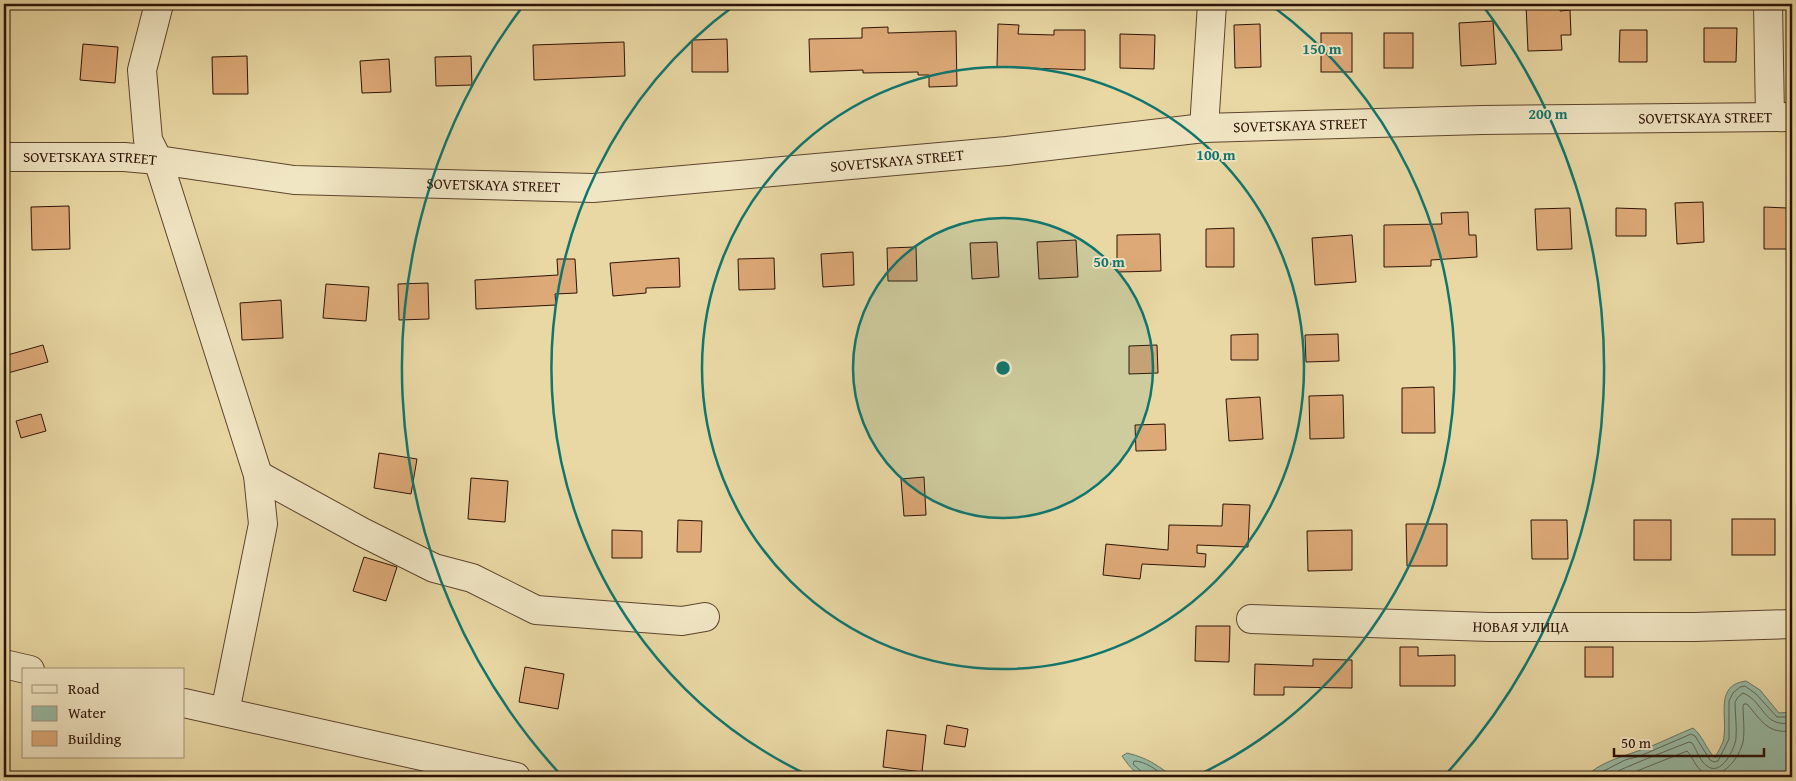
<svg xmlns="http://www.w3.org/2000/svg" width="1796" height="781" font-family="'Gentium Book Plus',serif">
<rect width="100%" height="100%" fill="#e9d8a4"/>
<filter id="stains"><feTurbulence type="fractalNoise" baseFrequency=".004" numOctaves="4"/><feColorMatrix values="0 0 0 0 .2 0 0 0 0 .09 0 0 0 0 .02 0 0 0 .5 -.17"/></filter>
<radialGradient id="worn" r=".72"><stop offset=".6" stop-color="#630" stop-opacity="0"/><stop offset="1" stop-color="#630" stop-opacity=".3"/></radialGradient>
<!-- water -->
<g fill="#98baa4" stroke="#6e7764">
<path d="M1746 681 1760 690 1779 713 1792 712V777H1586C1598 763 1621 757 1638 751 1657 745 1675 735 1693 728 1703 736 1706 749 1715 758 1718 751 1724 743 1724 736 1727 715 1715 685 1746 681Z"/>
<path d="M1127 753C1148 758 1157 765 1173 777 1144 777 1139 781 1122 756Z"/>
</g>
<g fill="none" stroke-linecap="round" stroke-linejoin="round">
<!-- shore -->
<g stroke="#636654" stroke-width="1">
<path d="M1144 777 1142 772 1133 764 1134 761C1145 761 1157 770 1165 777"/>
<path d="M1592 777 1625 760 1640 756 1691 734 1695 736 1710 760 1714 762 1718 761 1729 739V701L1733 693 1740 687 1745 686 1756 694 1777 717H1792"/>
<path d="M1605 777C1632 764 1661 753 1689 742L1692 743C1697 750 1699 760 1707 766 1721 777 1735 749 1736 738 1737 726 1735 714 1735 702L1738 697 1743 693C1765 702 1762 728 1792 723"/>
<path d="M1622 777 1687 751C1693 757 1695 767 1703 772 1723 781 1739 758 1743 742 1745 730 1743 717 1743 706L1744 704H1747C1762 721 1767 734 1792 731"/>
</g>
</g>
<!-- building -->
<g fill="#dda977" stroke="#2e1205">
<path d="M1526 4H1560V11L1570 10 1571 35H1561L1562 50 1528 51Z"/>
<path d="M1493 21 1496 64 1461 66 1459 23Z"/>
<path d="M998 24 1019 25 1018 34 1054 35V30H1085V70L997 67Z"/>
<path d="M1260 24 1261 67 1235 68 1234 25Z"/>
<path d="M888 27V33L956 31 957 86 929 87V75H918V72L863 73V70L810 72 809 39 862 38V28Z"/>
<path d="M1704 28H1737L1736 62H1704Z"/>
<path d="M1620 30H1647V62H1619Z"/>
<rect x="1321" y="33" width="31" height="39"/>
<rect x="1384" y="33" width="29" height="35"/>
<path d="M1120 34 1155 35 1154 69 1120 68Z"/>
<path d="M727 39 728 72H692V40Z"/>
<path d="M624 42 625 76 534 80 533 45Z"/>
<path d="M83 44 118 47 115 83 80 80Z"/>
<path d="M247 56 248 94H213L212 57Z"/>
<path d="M471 56 472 85 436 86 435 57Z"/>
<path d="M389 59 391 92 362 93 360 61Z"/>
<path d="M1703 202 1704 242 1677 244 1675 203Z"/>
<path d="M69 206 70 249 32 250 31 207Z"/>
<path d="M1764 207 1787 208V249H1764Z"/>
<path d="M1570 208 1572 249 1537 250 1535 209Z"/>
<path d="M1616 208 1646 209V236H1616Z"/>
<path d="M1468 212 1469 235H1476L1477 257 1431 260V266L1384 267V225L1442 224 1441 213Z"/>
<path d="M1234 228V267H1206V229Z"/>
<path d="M1160 234 1161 271 1117 272V235Z"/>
<path d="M1352 235 1356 282 1315 285 1312 238Z"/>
<path d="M1076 240 1078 277 1039 279 1037 242Z"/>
<path d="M997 242 999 277 972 279 970 243Z"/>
<path d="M916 247 917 281H888L887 248Z"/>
<path d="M853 252 854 285 823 287 821 254Z"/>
<path d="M679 258 680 287 646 288V293L613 296 610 263Z"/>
<path d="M774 258 775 289 739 290 738 259Z"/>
<path d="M557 259H575L577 293 555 294 556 305 476 309 475 280 558 275Z"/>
<path d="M428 283 429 319 399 320 398 284Z"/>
<path d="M326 284 369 287 366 321 323 318Z"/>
<path d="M281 300 283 338 242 340 240 303Z"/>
<path d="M1258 334V360H1231V335Z"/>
<path d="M1338 334 1339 361 1306 362 1305 335Z"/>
<path d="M43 345 48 362 4 374V356Z"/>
<path d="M1157 345 1158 373 1129 374V346Z"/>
<path d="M1434 387 1435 433H1402V388Z"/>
<path d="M1343 395 1344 438 1310 439 1309 396Z"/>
<path d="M1260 397 1263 439 1229 441 1226 399Z"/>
<path d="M41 414 46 431 21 438 16 421Z"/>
<path d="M1165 424 1166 450 1136 451 1135 425Z"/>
<path d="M379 453 417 459 411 494 374 488Z"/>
<path d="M924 477 926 515 904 516 901 479Z"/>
<path d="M471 478 508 481 505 522 468 519Z"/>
<path d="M1223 504 1250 505 1248 547 1197 545V553L1206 554 1205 567 1142 564 1140 579 1103 575 1106 544 1168 550 1169 525 1222 526Z"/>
<rect x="1732" y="519" width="43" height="36"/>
<path d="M678 520 702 521 701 552H677Z"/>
<path d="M1531 520H1567L1568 559H1532Z"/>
<rect x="1634" y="520" width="37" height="40"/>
<path d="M1406 524H1447V566H1407Z"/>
<path d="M612 530 642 531V558H612Z"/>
<path d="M1352 530V570L1308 571 1307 531Z"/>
<path d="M364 557 397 567 386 601 353 591Z"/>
<path d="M1196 626H1230L1229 662 1195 661Z"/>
<path d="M1400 647H1418V656L1455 655V686H1400Z"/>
<rect x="1585" y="647" width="28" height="30"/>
<path d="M1313 659 1352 660V688L1284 687V695H1254L1255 664 1313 666Z"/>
<path d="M525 667 564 674 558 709 519 702Z"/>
<path d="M947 725 968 729 965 747 944 744Z"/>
<path d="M887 730 926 735 922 772 883 767Z"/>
</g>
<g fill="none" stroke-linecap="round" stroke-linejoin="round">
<!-- minor casing -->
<g stroke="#5d442d" stroke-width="30">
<g id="minor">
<path d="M159 4 142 70 148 140 158 160 258 475 263 524 225 712"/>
<path d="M1768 4 1770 117"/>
<path d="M1204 128 1212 4"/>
<path id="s1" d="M4 157H124L158 160 294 180 593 188 1007 151 1204 128 1482 120 1792 117"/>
<path d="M258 475 362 532 434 568 472 578 536 610 682 621 705 617"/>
<path id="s2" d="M1251 619 1489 627H1695L1792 624"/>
<path d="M4 664 30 670"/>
<path d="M184 703 516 777"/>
</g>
</g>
<!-- minor -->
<use href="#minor" stroke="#f1e6c4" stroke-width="28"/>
</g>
<!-- distance rings -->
<circle cx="1003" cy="368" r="150" fill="#0f766e" fill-opacity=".12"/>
<g fill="none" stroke="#0f766e" stroke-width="2.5">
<circle cx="1003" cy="368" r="150"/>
<circle cx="1003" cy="368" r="301"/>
<path d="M812 777A451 451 0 0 1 735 5M1271 5A451 451 0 0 1 1194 777"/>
<path d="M560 774A601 601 0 0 1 523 6M1483 6A601 601 0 0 1 1446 774"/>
</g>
<g text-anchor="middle" stroke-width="4" stroke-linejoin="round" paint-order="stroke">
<!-- street labels -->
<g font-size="15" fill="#2e1205" stroke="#f1e6c4">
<text dy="5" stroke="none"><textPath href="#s1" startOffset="1706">SOVETSKAYA STREET</textPath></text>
<text dy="5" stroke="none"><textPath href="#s1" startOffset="1301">SOVETSKAYA STREET</textPath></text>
<text dy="5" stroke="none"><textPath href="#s1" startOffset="86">SOVETSKAYA STREET</textPath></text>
<text dy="5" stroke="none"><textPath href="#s1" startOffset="896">SOVETSKAYA STREET</textPath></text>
<text dy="5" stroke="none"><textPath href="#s1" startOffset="491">SOVETSKAYA STREET</textPath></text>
<text dy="5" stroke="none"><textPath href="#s2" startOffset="270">НОВАЯ УЛИЦА</textPath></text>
</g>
</g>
<circle cx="1003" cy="368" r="8" fill="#0f766e" stroke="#f1e6c4" stroke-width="2.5"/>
<g font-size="15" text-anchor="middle" font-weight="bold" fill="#0f766e" stroke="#f1e6c4" stroke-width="4" stroke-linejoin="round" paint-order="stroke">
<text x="1322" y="54">150 m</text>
<text x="1548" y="119">200 m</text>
<text x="1216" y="160">100 m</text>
<text x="1109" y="267">50 m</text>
</g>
<!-- margin -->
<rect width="1796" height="781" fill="none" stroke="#e9d8a4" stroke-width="20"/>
<rect x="5" y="5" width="1786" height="771" fill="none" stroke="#2e1205" stroke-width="2.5"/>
<rect x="10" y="10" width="1776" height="761" fill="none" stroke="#2e1205"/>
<!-- legend -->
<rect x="22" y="668" width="162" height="90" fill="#f1e6c4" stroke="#a39178"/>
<rect x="32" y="685" width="25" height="8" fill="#f1e6c4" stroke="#a39178"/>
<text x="68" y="694" font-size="15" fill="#2e1205">Road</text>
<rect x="32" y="706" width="25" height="15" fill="#98baa4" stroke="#a39178"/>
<text x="68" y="718" font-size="15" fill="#2e1205">Water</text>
<rect x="32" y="731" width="25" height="15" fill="#dda977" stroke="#a39178"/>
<text x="68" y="744" font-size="15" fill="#2e1205">Building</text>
<!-- scale -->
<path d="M1614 748v8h150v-8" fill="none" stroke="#2e1205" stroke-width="2.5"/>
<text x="1621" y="748" font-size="15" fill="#2e1205" stroke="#f1e6c4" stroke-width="4" paint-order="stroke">50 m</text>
<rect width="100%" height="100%" filter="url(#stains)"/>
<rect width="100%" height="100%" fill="url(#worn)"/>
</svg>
